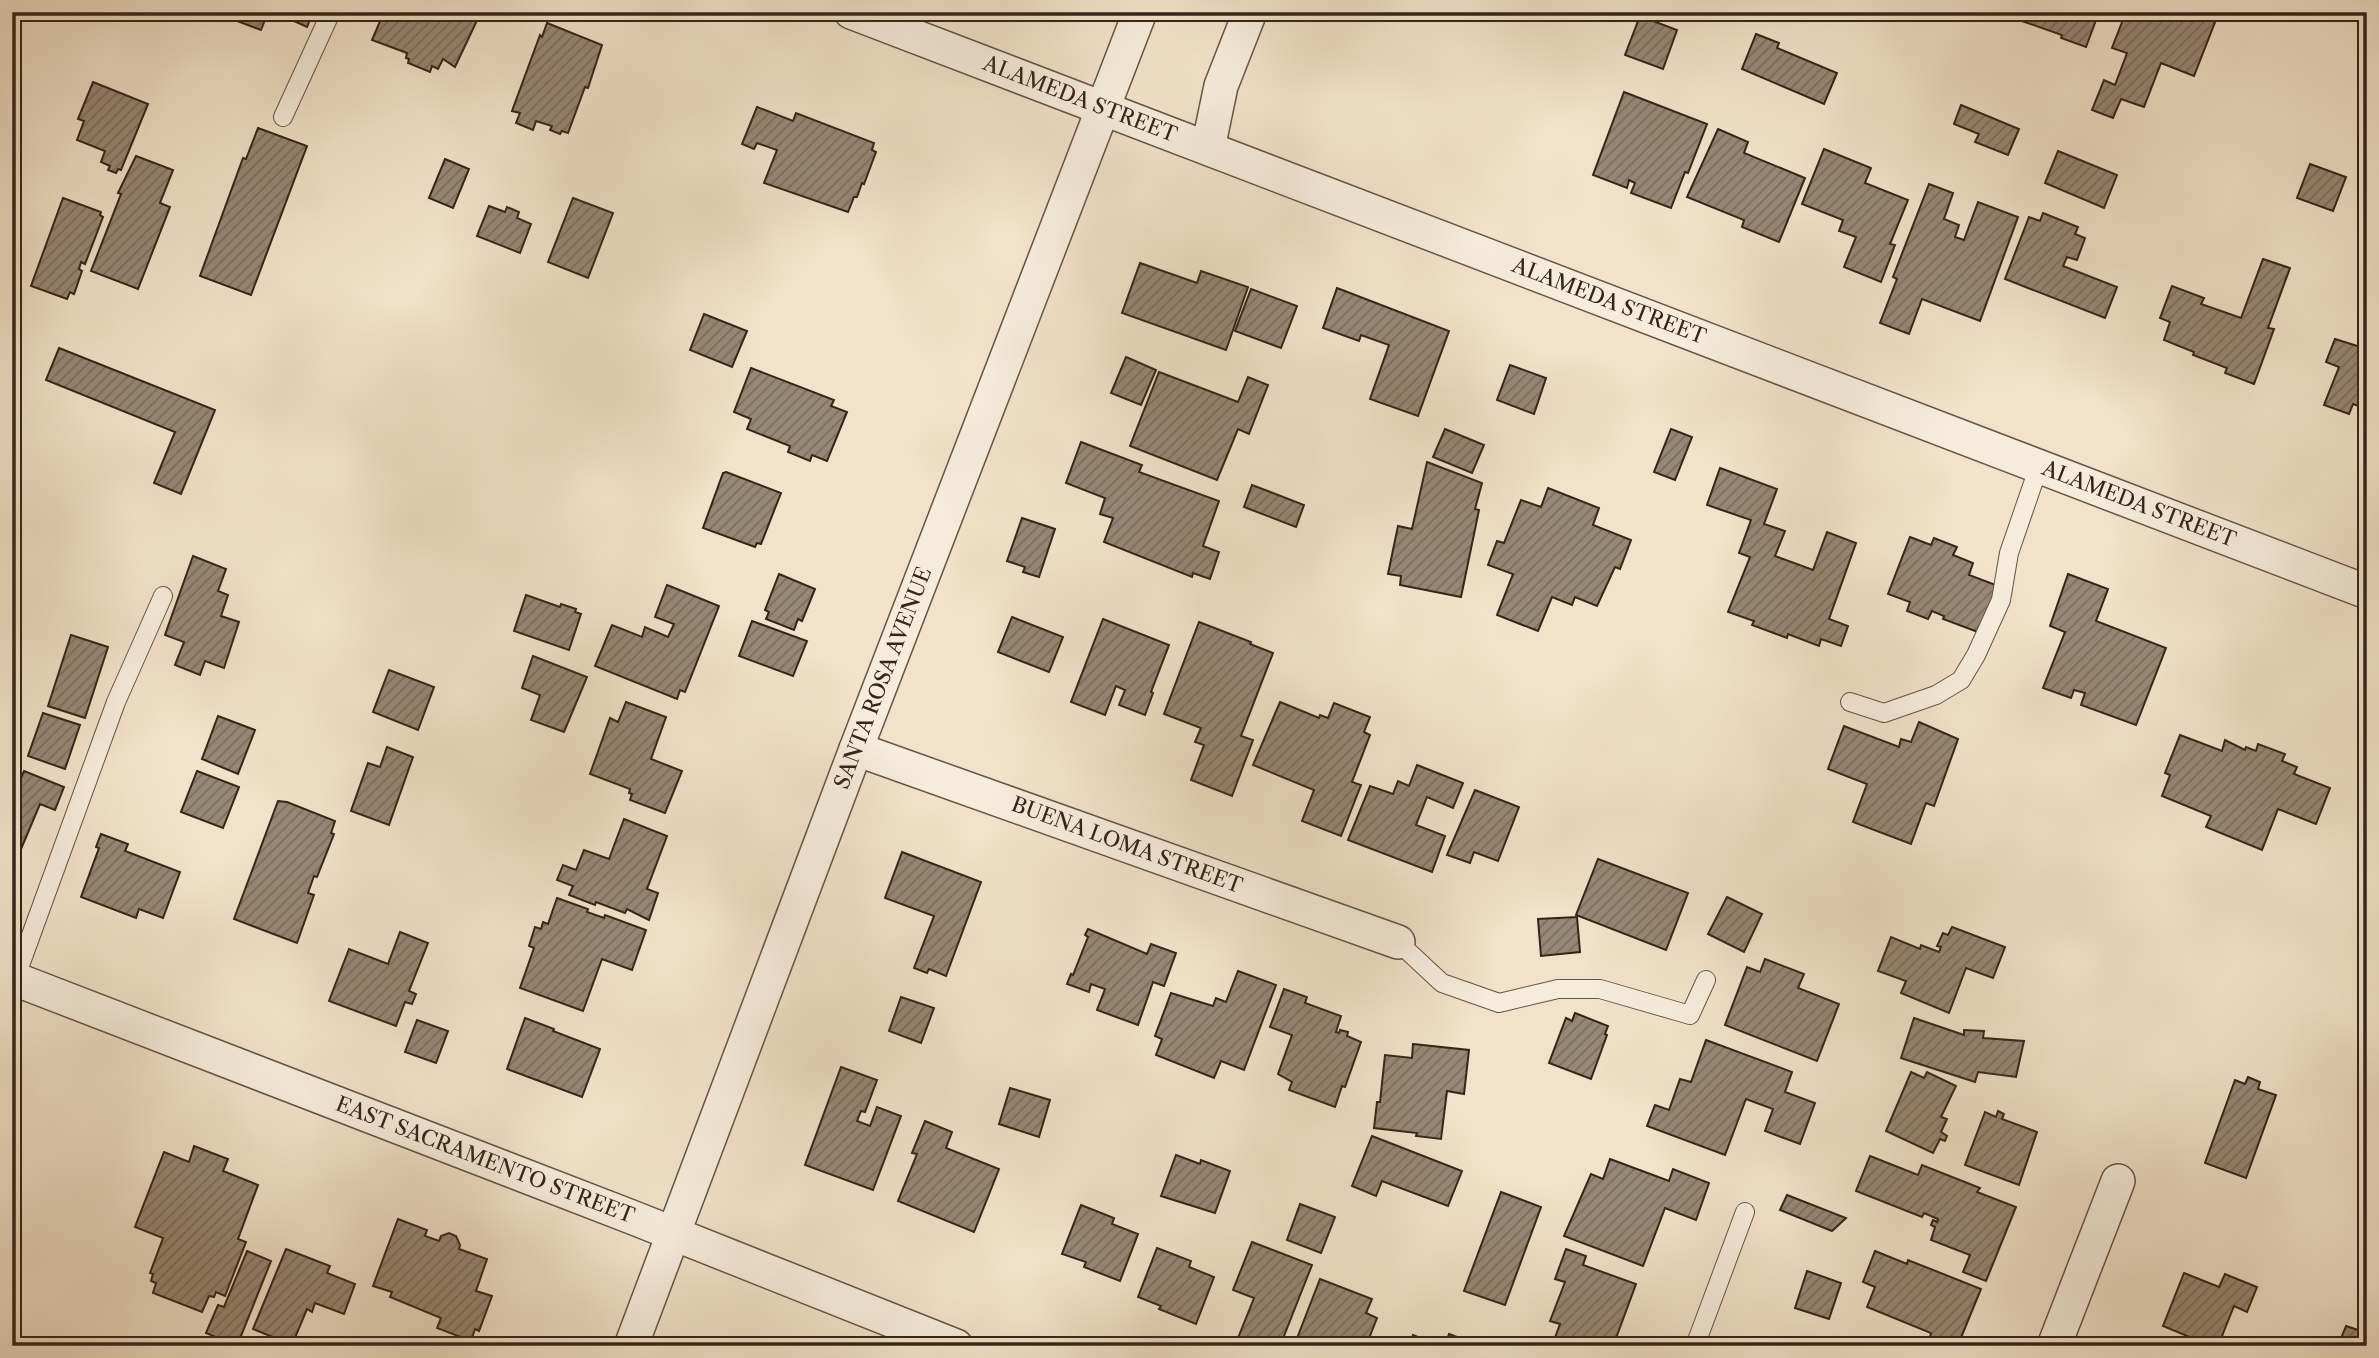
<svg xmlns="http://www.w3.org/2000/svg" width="2379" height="1358" font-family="'Libre Caslon Text',serif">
<defs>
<pattern id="building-hatch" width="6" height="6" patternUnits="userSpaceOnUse" patternTransform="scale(1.75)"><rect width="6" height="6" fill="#978775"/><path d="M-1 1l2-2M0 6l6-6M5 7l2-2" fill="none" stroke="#7c6e5f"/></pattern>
</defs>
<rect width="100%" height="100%" fill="#f1e2c9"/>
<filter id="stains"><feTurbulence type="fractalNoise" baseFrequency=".00286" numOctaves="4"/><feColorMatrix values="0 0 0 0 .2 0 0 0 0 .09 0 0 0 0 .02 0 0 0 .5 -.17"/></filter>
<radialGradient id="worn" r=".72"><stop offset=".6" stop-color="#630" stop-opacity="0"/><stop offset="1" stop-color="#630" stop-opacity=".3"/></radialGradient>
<!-- building -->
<g fill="url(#building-hatch)" stroke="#36241a" stroke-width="2">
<path d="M222 12H268L261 30 221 15Z"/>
<path d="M274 12H313L307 27Z"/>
<path d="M384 12H475L480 14 455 67 443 59 438 69 432 66 430 72 408 63 409 59 406 58 407 53 372 40Z"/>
<path d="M2018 12H2099L2086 47 2061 38 2062 35 2016 19Z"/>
<path d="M2126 12H2219L2194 76 2161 63 2144 107 2121 99 2113 118 2092 110 2104 80 2115 85 2127 53 2112 48Z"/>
<path d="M1640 16 1677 30 1663 69 1625 55Z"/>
<path d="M547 23 602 45 588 88 585 87 568 133 562 131 560 134 550 130 552 126 536 121 533 130 516 123 520 113 512 111 540 35 542 37Z"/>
<path d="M1756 34 1779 43 1777 48 1837 73 1824 104 1742 69Z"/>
<path d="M93 82 148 104 121 170 118 169 116 173 108 170 110 166 101 162 105 151 77 140 84 121 78 119Z"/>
<path d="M1624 92 1707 124 1688 173 1685 172 1671 208 1631 193 1635 183 1629 180 1627 188 1593 175Z"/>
<path d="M1961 105 2019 129 2008 155 1975 142 1979 134 1954 124Z"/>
<path d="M757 107 793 121 796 113 874 143 872 150 876 152 864 184 862 183 857 197H854L848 212 764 183 777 150 757 143 754 149 742 144Z"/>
<path d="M258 128 307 146 251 295 200 276 243 158 246 159Z"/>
<path d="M1718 129 1748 142 1744 153 1805 178 1779 242 1742 227 1744 220 1687 197Z"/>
<path d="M1824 149 1871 168 1865 183 1908 200 1890 244 1895 245 1881 282 1844 267 1856 237 1839 231 1843 220 1802 204Z"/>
<path d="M2058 151 2117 175 2104 208 2045 183Z"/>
<path d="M136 156 173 170 160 203 170 207 138 289 91 271 121 194 118 193Z"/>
<path d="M445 159 469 169 453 208 429 198Z"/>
<path d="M2310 164 2346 177 2333 211 2297 198Z"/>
<path d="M1929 184 1953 193 1944 219 1959 225 1955 237 1964 240 1978 202 2018 217 1980 321 1922 299 1909 334 1880 323 1897 279 1893 277Z"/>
<path d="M63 198 101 212 100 215 103 217 85 264 81 262 79 269 82 271 74 294 70 292 67 299 31 286Z"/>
<path d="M573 198 613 213 588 278 548 262Z"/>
<path d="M489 206 505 212 507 207 519 212 517 218 531 224 520 253 477 236Z"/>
<path d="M2043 213 2078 227 2075 234 2085 238 2077 260 2067 257 2063 266 2117 287 2105 318 2005 279 2029 217 2040 221Z"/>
<path d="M2263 259 2290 268 2268 328 2274 329 2254 384 2225 373 2227 368 2193 355 2194 352 2164 340 2170 322 2160 318 2172 286 2204 298 2201 304 2241 318Z"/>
<path d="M1140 263 1197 283 1201 271 1248 287 1226 350 1122 313Z"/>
<path d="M1337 288 1449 331 1418 416 1370 399 1389 345 1361 335 1359 341 1323 328Z"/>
<path d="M1251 289 1297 306 1281 348 1235 331Z"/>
<path d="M704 314 747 331 732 367 690 350Z"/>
<path d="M2335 339 2367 349V409L2353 404 2349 414 2324 405 2339 367 2326 362Z"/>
<path d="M59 348 215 410 181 494 154 483 175 432 46 380Z"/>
<path d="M1126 357 1156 370 1141 405 1111 393Z"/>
<path d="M1510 365 1546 378 1534 414 1497 400Z"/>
<path d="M751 368 834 400 831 406 847 412 827 461 812 455 810 461 788 452 790 446 747 429 751 419 734 412Z"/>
<path d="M1159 372 1238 402 1248 377 1268 385 1249 434 1238 429 1217 480 1130 446Z"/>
<path d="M1445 429 1484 445 1472 473 1433 457Z"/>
<path d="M1671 429 1692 437 1675 480 1654 472Z"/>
<path d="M1081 442 1142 465 1139 472 1219 501 1203 546 1219 552 1210 579 1193 573 1192 577 1104 542 1113 518 1100 514 1105 498 1066 483Z"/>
<path d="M1427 462 1482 483 1475 509 1479 510 1461 597 1400 585 1401 576 1388 574 1398 526 1412 529Z"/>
<path d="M1720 468 1777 489 1764 524 1785 531 1775 556 1813 570 1827 532 1856 543 1829 619 1848 626 1841 646 1821 639 1819 646 1788 634 1787 638 1752 625 1754 621 1728 612 1750 557 1739 553 1751 520 1707 505Z"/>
<path d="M726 472 781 493 761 544 757 543 755 547 703 528 723 473Z"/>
<path d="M1252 485 1304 505 1296 527 1244 507Z"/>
<path d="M1548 488 1599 508 1593 525 1631 540 1620 569 1615 567 1597 606 1575 597 1572 605 1552 597 1538 631 1497 615 1513 574 1488 565 1497 541 1504 543 1521 500 1541 507Z"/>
<path d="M1022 518 1055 529 1039 577 1023 572 1025 567 1007 561Z"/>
<path d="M1910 537 1931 545 1934 538 1957 547 1953 555 1973 563 1969 575 2001 587 1983 634 1943 619 1944 616 1932 611 1928 619 1907 611 1910 602 1888 594Z"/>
<path d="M193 556 226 569 218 591 228 595 221 616 239 622 224 668 205 661 200 675 175 665 184 642 165 635Z"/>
<path d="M779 574 815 589 802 621 798 619 794 630 766 619 769 612 765 610Z"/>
<path d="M2068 574 2108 589 2096 621 2166 648 2136 725 2081 705 2085 693 2074 690 2071 698 2043 688 2065 632 2050 626Z"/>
<path d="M667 585 719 606 685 692 680 690 677 699 595 666 612 625 642 637 645 627 668 637 674 624 655 617Z"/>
<path d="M526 595 560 607 561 604 576 609 575 612 581 614 569 650 514 631Z"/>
<path d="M1012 617 1063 637 1049 672 998 652Z"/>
<path d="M1103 619 1169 645 1151 692 1153 693 1145 715 1119 705 1125 690 1116 686 1105 715 1071 702Z"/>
<path d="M752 621 807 641 793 676 739 656Z"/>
<path d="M1199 622 1251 642 1250 644 1273 653 1241 736 1253 740 1232 796 1191 780 1204 745 1195 742 1201 728 1164 714Z"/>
<path d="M71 635 108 647 85 718 48 706Z"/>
<path d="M533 656 587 677 564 732 531 720 540 695 522 688Z"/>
<path d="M389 670 434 687 418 730 373 712Z"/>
<path d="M626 702 666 717 651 759 682 771 665 813 630 800 632 794 629 793 630 789 590 774 610 718 618 722Z"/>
<path d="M1280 702 1319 718 1320 715 1328 718 1334 703 1370 717 1364 732 1370 735 1352 782 1361 785 1341 836 1302 821 1314 790 1253 765Z"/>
<path d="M43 713 80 725 65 769 28 756Z"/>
<path d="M218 716 255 730 238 774 202 759Z"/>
<path d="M1919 722 1958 739 1934 806 1926 803 1911 844 1853 822 1867 784 1828 769 1844 726 1899 747 1901 739 1911 742Z"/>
<path d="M2180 735 2222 751 2225 740 2245 750 2246 747 2256 751 2258 744 2285 754 2282 761 2297 767 2294 774 2330 788 2316 824 2278 809 2262 850 2206 827 2211 816 2162 796 2170 775 2165 773Z"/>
<path d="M387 747 413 757 389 825 351 811 368 763 380 767Z"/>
<path d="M1417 765 1463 783 1453 808 1427 797 1416 825 1445 836 1432 872 1348 840 1370 786 1393 794 1398 781 1409 786Z"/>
<path d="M24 771 64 787 55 810 40 804 13 868 12 798Z"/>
<path d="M197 771 239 787 223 828 181 812Z"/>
<path d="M1475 790 1519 807 1498 861 1474 852 1470 863 1447 855Z"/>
<path d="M278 801 287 802 335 821 331 833 334 834 317 877 314 876 308 893 314 895 297 943 234 919Z"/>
<path d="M624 819 667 836 647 889 658 893 649 920 627 909 625 913 596 902 595 905 569 895 573 886 557 880 563 865 576 870 584 850 609 859Z"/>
<path d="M101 834 128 844 125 851 180 872 163 918 139 909 136 918 81 897 99 848 96 847Z"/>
<path d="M902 852 981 882 946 976 929 969 927 973 914 968 934 916 885 898Z"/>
<path d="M1598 859 1688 893 1666 950 1576 915Z"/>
<path d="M1727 897 1762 914 1744 952 1708 934Z"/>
<path d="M557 898 588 909 587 912 604 918 605 915 646 930 632 970 602 959 583 1011 520 988 534 948 529 946 535 927 541 929 543 922 548 924Z"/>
<path d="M1577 917 1580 952 1541 956 1538 919Z"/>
<path d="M1952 927 2005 947 1993 978 1966 968 1949 1013 1901 993 1906 981 1878 971 1891 937 1920 949 1921 945 1939 952 1941 947 1937 946 1943 933 1948 935Z"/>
<path d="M1088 929 1147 954 1151 944 1176 953 1164 986 1153 982 1138 1025 1097 1010 1105 989 1091 984 1089 992 1067 984 1071 974 1073 975 1088 937 1085 935Z"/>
<path d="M400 932 428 943 409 991 416 994 412 1004 405 1002 396 1026 329 1001 349 949 388 964Z"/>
<path d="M1765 959 1804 974 1798 988 1839 1004 1817 1061 1725 1025 1747 967 1760 972Z"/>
<path d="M1238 971 1276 985 1244 1070 1221 1061 1214 1078 1156 1055 1162 1039 1155 1036 1171 993 1213 1006 1216 998 1226 1002Z"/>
<path d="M1284 989 1307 997 1305 1003 1341 1016 1336 1032 1339 1033 1340 1030 1348 1032 1347 1036 1361 1042 1345 1087 1342 1086 1335 1107 1289 1090 1292 1082 1278 1074 1292 1035 1270 1027Z"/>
<path d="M901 997 934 1008 921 1043 889 1031Z"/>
<path d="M1575 1013 1608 1026 1605 1034 1607 1035 1591 1079 1549 1063 1566 1018 1572 1021Z"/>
<path d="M525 1018 554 1029 553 1031 600 1049 582 1097 507 1069Z"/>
<path d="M1914 1018 1964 1035V1030L1984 1031 1983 1038 2024 1041 2016 1077 1978 1072 1975 1082 1901 1058Z"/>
<path d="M417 1020 448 1031 436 1063 405 1052Z"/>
<path d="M1706 1040 1792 1072 1785 1092 1815 1103 1800 1144 1765 1131 1773 1109 1746 1099 1725 1155 1647 1126 1655 1105 1669 1110 1680 1079 1691 1082Z"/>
<path d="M1413 1044 1469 1050 1464 1094 1447 1091 1441 1139 1416 1136 1417 1133 1374 1128 1377 1102H1380L1385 1055 1412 1058Z"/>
<path d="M841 1067 877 1080 865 1112 861 1111 857 1121 870 1126 877 1107 901 1116 873 1190 805 1165Z"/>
<path d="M1911 1072 1924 1078 1927 1072 1956 1086 1941 1117 1947 1119 1941 1132 1947 1136 1945 1141 1940 1139 1933 1153 1886 1131Z"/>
<path d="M2248 1077 2260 1082 2258 1089 2276 1095 2246 1178 2205 1163 2235 1080 2245 1084Z"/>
<path d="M1010 1088 1050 1100 1039 1137 999 1124Z"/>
<path d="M1998 1111 2004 1114 2002 1119 2037 1132 2019 1185 1965 1165 1985 1112 1996 1117Z"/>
<path d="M925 1121 952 1132 946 1148 999 1169 974 1232 898 1201 917 1154 912 1153Z"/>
<path d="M1372 1136 1462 1171 1448 1206 1382 1181 1376 1196 1352 1186Z"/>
<path d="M194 1146 228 1159 223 1171 258 1185 238 1239 246 1242 225 1296 216 1292 214 1297 209 1296 202 1312 153 1293 156 1283 151 1281 153 1274 150 1273 163 1238 135 1227 164 1152 189 1162Z"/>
<path d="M1176 1155 1200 1164 1201 1160 1230 1171 1215 1213 1161 1196Z"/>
<path d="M1870 1156 1918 1175 1922 1165 1980 1188 1977 1192 2016 1207 1986 1281 1963 1272 1970 1255 1931 1240 1935 1227 1931 1225 1933 1220 1937 1222 1938 1219 1924 1213 1922 1217 1856 1191Z"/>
<path d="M1610 1159 1669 1181 1673 1169 1709 1183 1696 1220 1665 1208 1643 1266 1564 1236 1591 1174 1603 1179Z"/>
<path d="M1501 1192 1541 1207 1505 1305 1464 1291Z"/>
<path d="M1787 1195 1846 1218 1832 1231 1780 1210Z"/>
<path d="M1300 1204 1335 1217 1321 1253 1287 1240Z"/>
<path d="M1081 1205 1114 1218 1112 1224 1138 1234 1120 1281 1084 1267 1086 1262 1062 1254Z"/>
<path d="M398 1219 427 1230 425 1236 439 1241 441 1236 449 1233 456 1236 460 1245 459 1249 487 1259 476 1291 492 1296 479 1331 475 1329 471 1341 437 1328 441 1318 390 1297 392 1292 373 1286Z"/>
<path d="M1252 1242 1312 1265 1280 1346H1242L1236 1343 1254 1298 1233 1290Z"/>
<path d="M1157 1248 1191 1261 1189 1267 1214 1277 1196 1324 1159 1309 1161 1306 1138 1297Z"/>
<path d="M286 1249 330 1266 327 1273 355 1284 344 1314 315 1303 312 1312 307 1309 292 1345 253 1329Z"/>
<path d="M1566 1249 1586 1256 1583 1265 1636 1284 1615 1341 1627 1346H1552L1560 1324 1550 1321 1565 1282 1555 1279Z"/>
<path d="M247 1251 271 1261 237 1346 206 1333 218 1305 224 1307Z"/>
<path d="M1875 1251 1907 1264 1908 1260 1981 1289 1960 1340 1958 1339 1955 1346H1928L1931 1333 1867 1307 1875 1287 1863 1282Z"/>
<path d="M1807 1271 1841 1283 1829 1319 1795 1308Z"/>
<path d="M2184 1273 2219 1287 2225 1274 2257 1287 2247 1312 2234 1306 2218 1346H2211L2163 1326Z"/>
<path d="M1320 1279 1372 1299 1366 1313 1377 1318 1366 1346H1294Z"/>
<path d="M2346 1326 2367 1333V1346H2338Z"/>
<path d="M1449 1334 1481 1346H1445Z"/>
<path d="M1413 1335 1439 1346H1409Z"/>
</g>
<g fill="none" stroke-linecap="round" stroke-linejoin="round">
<!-- lane casing -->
<g stroke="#655446" stroke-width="20">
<g id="lane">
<path d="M283 117 331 12"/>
<path d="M1850 702 1884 713 1936 695 1961 680 1976 655 2001 600 2009 553 2039 466"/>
<path d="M1398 942 1442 983 1499 1003 1558 989H1600L1690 1015 1706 980"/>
<path d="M15 979 116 702 163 596"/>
<path d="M1695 1346 1745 1212"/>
</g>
</g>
<!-- street casing -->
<g stroke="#655446" stroke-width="36">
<g id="street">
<path d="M851 12 2367 592"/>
<path d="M1208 148 1221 86 1250 12"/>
<path d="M856 749 1398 942"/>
<path d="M12 978 634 1218 956 1346"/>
<path d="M631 1346 856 749 1140 12"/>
<path d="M2054 1346 2118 1181"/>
</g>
</g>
<!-- lane -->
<use href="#lane" stroke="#f6ecdc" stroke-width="18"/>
<!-- street -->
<use href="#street" stroke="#f6ecdc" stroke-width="33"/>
</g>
<g text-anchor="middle" stroke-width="5" stroke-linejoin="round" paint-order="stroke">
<!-- street labels -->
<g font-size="21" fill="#36241a" stroke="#f6ecdc">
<text transform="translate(1080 99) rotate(21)" y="7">ALAMEDA STREET</text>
<text transform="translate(1609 301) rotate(21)" y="7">ALAMEDA STREET</text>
<text transform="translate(2139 504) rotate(21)" y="7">ALAMEDA STREET</text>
<text transform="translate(883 678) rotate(-69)" y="7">SANTA ROSA AVENUE</text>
<text transform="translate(1127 845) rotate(20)" y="7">BUENA LOMA STREET</text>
<text transform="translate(485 1160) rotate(21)" y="7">EAST SACRAMENTO STREET</text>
</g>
</g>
<!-- margin -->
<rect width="2379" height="1358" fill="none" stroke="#f1e2c9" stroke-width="42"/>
<rect x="14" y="14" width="2351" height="1330" fill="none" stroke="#36241a" stroke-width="3.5"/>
<rect x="21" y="21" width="2337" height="1316" fill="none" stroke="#36241a" stroke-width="2"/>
<rect width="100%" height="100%" filter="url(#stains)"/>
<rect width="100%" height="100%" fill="url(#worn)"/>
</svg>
